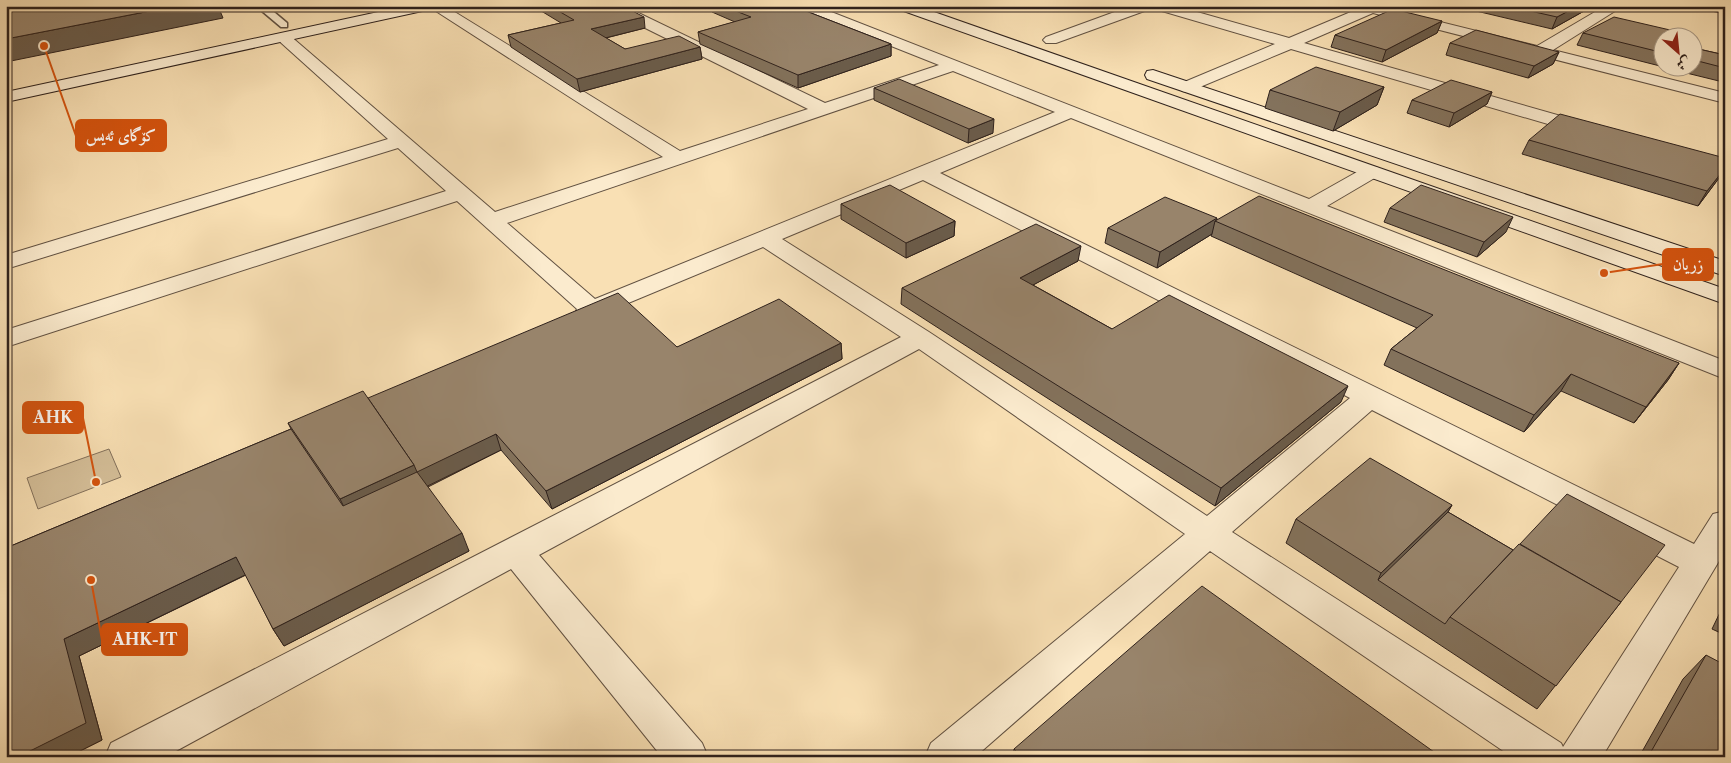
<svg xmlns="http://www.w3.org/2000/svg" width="1731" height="763" font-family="'Libre Caslon Text',Amiri,serif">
<rect width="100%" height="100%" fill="#f9e0b4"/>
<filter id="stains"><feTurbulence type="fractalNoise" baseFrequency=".004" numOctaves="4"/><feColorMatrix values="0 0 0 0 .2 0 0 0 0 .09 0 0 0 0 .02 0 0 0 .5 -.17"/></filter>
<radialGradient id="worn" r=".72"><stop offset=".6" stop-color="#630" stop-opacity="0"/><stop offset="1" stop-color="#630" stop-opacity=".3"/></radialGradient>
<!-- green -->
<path fill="#d6c09a" stroke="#82705b" d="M109 449 121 477 38 509 27 478Z"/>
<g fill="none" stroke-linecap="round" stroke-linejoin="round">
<!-- lane casing -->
<g stroke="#615142" stroke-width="3">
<path id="lane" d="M262 7H268L287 23V27H281L262 11Z"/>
</g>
<!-- street casing -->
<g stroke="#615142" stroke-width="2">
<g id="street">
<path d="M428 6H445L680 151 808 109 607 9 605 6H624L825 103 939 65 798 9 796 6H816L1309 199 1364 168 1371 166 1378 168 1381 172 1378 176 1327 206 1725 361V379L1071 118 940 173 1694 544 1713 514 1725 511V551L1602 757H1512L1210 551 975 757H925L931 743 1185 534 919 349 539 555 702 743 708 757H662L511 569 165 757H105L111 743 901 337 763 247 597 316 588 318 579 316 576 311 577 309 457 201 6 347V330L446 191 398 148 6 269V255L388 139 278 40 275 37 278 34H288L495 212 663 157ZM953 71 1055 112 595 299 507 223ZM923 180 1350 398 1207 516 929 332 782 239ZM1372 410 1679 567 1563 747 1561 743 1232 532Z"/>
<path d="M1131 6H1152L1150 9 1056 43H1046L1043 40 1046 37Z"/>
<path d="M1153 6H1176L1289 38 1365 6H1385L1384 8 1537 46 1605 6H1623L1553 50 1725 93V103L1373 13 1304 43 1596 126 1598 130 1596 134 1589 136 1582 134 1291 49 1188 92 1182 91 1180 87 1182 83 1275 44 1155 9Z"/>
</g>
</g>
<!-- secondary casing -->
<g stroke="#2e211c" stroke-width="2">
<g id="secondary">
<path d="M406 6H434L427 10 6 102V92Z"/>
<path d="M896 6H917L1725 289V304L898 9Z"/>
<path d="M1153 70 1725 261V276L1147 79 1145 75 1147 71Z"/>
</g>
</g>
<!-- lane -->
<use href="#lane" fill="#fbebce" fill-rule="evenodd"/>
<!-- street -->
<use href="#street" fill="#fbebce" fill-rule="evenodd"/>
<!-- secondary -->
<use href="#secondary" fill="#fbebce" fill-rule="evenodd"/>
</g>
<!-- wall -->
<g fill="#83725c" stroke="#2e211c">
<path d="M533 6H623L645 28 606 38 625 49 700 47 702 59 580 92 511 47 508 35 561 23Z"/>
<path d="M711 6H793L891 44V56L798 88 700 44 698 32 735 22 712 12Z"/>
<path d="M1455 6H1593L1552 29Z"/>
<path d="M1688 6H1725V14Z"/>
<path d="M1442 21 1437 33 1382 62 1331 47 1335 35Z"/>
<path d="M1583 33H1683L1681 38H1664V67L1577 45Z"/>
<path d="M1450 43 1559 52 1553 64 1528 78 1446 55Z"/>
<path d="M1694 48 1725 55V77L1719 81 1666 68H1694Z"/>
<path d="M1384 87 1377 105 1333 131 1265 108 1270 90Z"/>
<path d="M874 88 993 133 968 143 874 100Z"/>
<path d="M1492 92 1487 104 1449 127 1407 113 1412 100Z"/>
<path d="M1529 140 1722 174 1698 206 1522 154Z"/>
<path d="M841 204 955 221 954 236 906 258 841 219Z"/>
<path d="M1390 208 1506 232 1477 257 1384 222Z"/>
<path d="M1216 221 1679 363 1668 380 1634 423 1561 391 1524 432 1384 365 1391 349 1417 328 1211 236 1212 234 1157 268 1105 243 1108 228Z"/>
<path d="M1078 261 1033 285 1112 329 1341 402 1215 506 901 304 902 288Z"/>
<path d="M841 343 842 359 552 509 501 450 428 487 469 551 284 646 273 629 246 575 79 656 102 740 68 757H6V548L291 429 288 423 677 347Z"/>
<path d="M1452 505 1448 512 1513 550 1621 602 1537 709 1286 543 1296 519Z"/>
<path d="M1725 602V635L1712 629Z"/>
<path d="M1706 655 1725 757H1639L1683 679Z"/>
<path d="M1014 749 1441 757H1013Z"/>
</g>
<!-- shaded-wall -->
<g fill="#6a5c4b" stroke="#2e211c">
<path d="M176 6H218L223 18 6 62V39Z"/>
<path d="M303 6H318L304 9Z"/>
<path d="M1578 6H1593L1552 29 1557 17Z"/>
<path d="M644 17 645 28 593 41 591 29Z"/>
<path d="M1442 21 1437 33 1382 62 1386 50Z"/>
<path d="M1683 33 1681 38H1676Z"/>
<path d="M891 44V56L798 88V75Z"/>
<path d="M700 47 702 59 580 92 577 79Z"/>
<path d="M1559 52 1553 64 1528 78 1534 66Z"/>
<path d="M1725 71V77L1719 81Z"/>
<path d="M1384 87 1377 105 1333 131 1340 112Z"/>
<path d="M1492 92 1487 104 1449 127 1454 113Z"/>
<path d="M994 119 993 133 968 143 969 129Z"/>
<path d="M1725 168V170L1698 206 1707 191Z"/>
<path d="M1513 217 1506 232 1477 257 1484 242Z"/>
<path d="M1217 218 1216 222 1215 221 1212 234 1157 268 1160 252Z"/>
<path d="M955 221 954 236 906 258V243Z"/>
<path d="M1081 246 1078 261 1018 293 1020 278Z"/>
<path d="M841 343 842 359 552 509 546 491Z"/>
<path d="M1679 363 1668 380 1634 423Z"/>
<path d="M1571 374 1561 391 1524 432 1534 415Z"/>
<path d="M1348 386 1341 402 1215 506 1221 488Z"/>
<path d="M496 434 501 450 352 523 340 499 414 465Z"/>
<path d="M1452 505 1438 529 1378 580 1381 573Z"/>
<path d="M462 533 469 551 284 646 273 629Z"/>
<path d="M236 557 247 574 79 656 102 740 68 757H18L64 639Z"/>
</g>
<!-- building -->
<g fill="#98846b" stroke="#2e211c">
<path d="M25 6H176L6 39V10Z"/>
<path d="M550 6H623L644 17 591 29 625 49 679 36 700 47 577 79 508 35 574 20Z"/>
<path d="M723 6H793L891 44 798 75 698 32 751 17Z"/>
<path d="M1508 6H1578L1557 17Z"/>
<path d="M1393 9 1442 21 1386 50 1335 35Z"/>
<path d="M1614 17 1683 33 1676 38H1664V53L1583 33Z"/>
<path d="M1476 30 1559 52 1534 66 1450 43Z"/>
<path d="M1694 48 1725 55V68L1694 60Z"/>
<path d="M1316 67 1384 87 1340 112 1270 90Z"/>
<path d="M899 79 994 119 969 129 874 88Z"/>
<path d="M1451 80 1492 92 1454 113 1412 100Z"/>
<path d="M1560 114 1725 158V168L1707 191 1529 140Z"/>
<path d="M890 185 955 221 906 243 841 204Z"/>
<path d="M1421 185 1513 217 1484 242 1390 208Z"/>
<path d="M1259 196 1679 363 1646 407 1571 374 1534 415 1391 349 1433 315 1215 221Z"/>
<path d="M1165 197 1217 218 1160 252 1108 228Z"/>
<path d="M1036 224 1081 246 1020 278 1112 329 1169 295 1348 386 1221 488 902 288Z"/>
<path d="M618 293 677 347 779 299 841 343 546 491 496 434 417 472 414 465 368 398Z"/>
<path d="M363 391 414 465 340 499 288 423Z"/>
<path d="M291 429 343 506 417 472 462 533 273 629 236 557 64 639 86 723 18 757H6V548Z"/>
<path d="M1370 458 1452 505 1381 573 1296 519Z"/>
<path d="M1567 494 1665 545 1621 602 1520 544Z"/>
<path d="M1448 512 1513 550 1450 617 1445 624 1378 580Z"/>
<path d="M1519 544 1621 602 1556 686 1450 617Z"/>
<path d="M1202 586 1441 757H1022L1014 749Z"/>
<path d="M1706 655 1725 665V757H1648Z"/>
</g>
<!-- callouts -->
<path fill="none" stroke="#d5530e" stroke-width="2" d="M44 46L76 136M1604 273L1663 264M96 482L83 418M91 580L102 640"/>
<g fill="#d5530e" stroke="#fbebce" stroke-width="2">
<circle cx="44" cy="46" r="5"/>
<circle cx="1604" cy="273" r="5"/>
<circle cx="96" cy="482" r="5"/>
<circle cx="91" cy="580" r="5"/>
</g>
<g fill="#d5530e" stroke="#d5530e" stroke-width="2">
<rect x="76" y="120" width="90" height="31" rx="5"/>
<rect x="1663" y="249" width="50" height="31" rx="5"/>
<rect x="23" y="402" width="60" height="31" rx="5"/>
<rect x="102" y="624" width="85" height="31" rx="5"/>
</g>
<g font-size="16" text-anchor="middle" font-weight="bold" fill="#fff">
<text x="121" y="141">کۆگای ئەیس</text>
<text x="1688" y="270">زریان</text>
<text x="53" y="423">AHK</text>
<text x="145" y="645">AHK-IT</text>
</g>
<!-- margin -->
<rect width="1731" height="763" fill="none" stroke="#f9e0b4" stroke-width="25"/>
<rect x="8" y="8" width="1716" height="748" fill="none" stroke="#2e211c" stroke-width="2.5"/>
<rect x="12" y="12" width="1706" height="738" fill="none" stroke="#2e211c"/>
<!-- north arrow -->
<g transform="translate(1678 52) rotate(153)"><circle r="24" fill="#fbebce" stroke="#a99a87"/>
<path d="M0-4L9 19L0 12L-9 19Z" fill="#8f2418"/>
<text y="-8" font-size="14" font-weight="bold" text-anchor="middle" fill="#2e211c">ش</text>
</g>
<rect width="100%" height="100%" filter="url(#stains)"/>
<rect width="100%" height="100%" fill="url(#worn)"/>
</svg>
